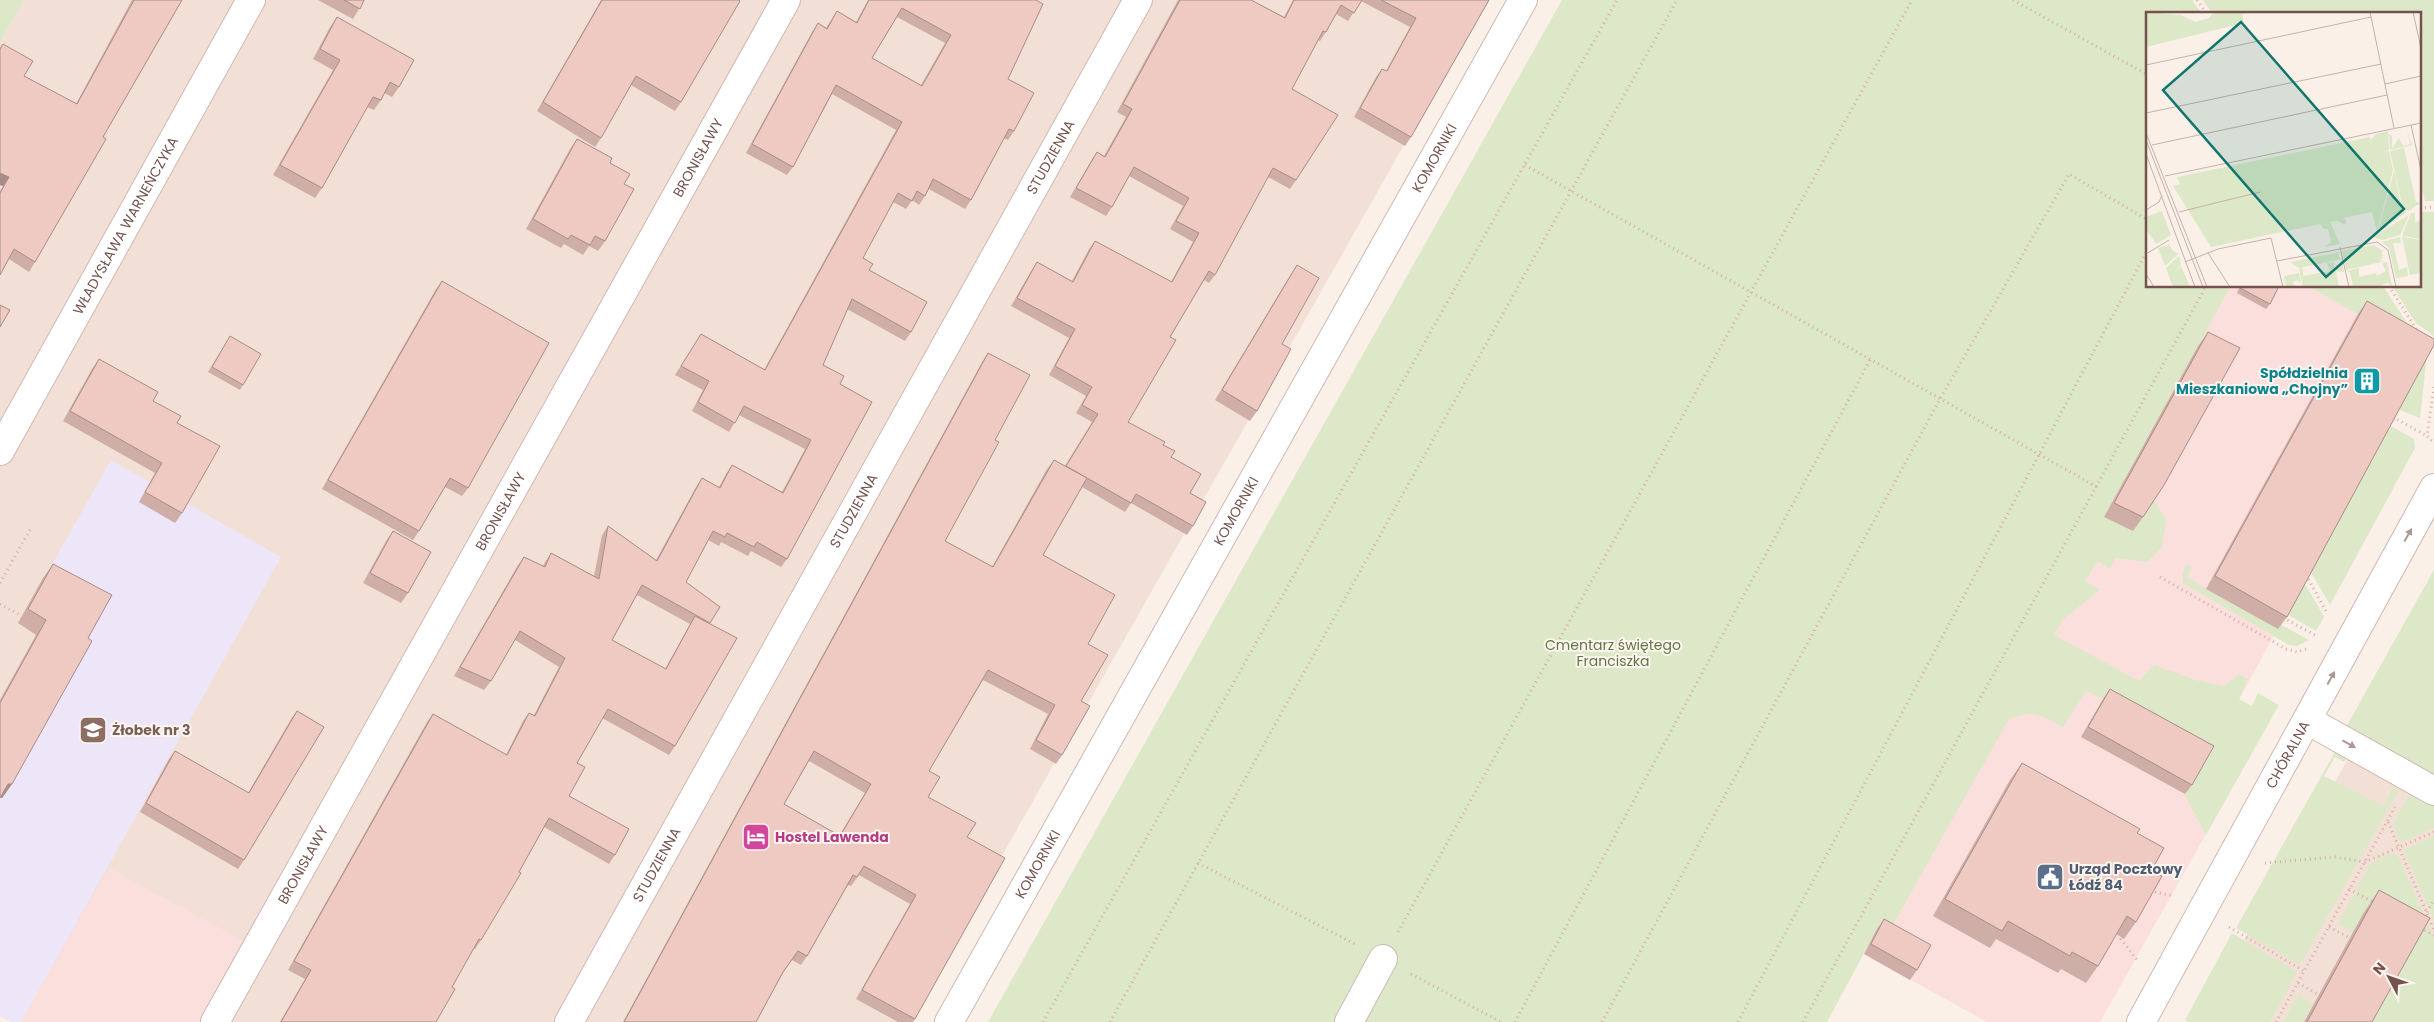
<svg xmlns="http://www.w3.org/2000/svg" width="2434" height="1022" font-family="Poppins,sans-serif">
<rect width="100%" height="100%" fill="#fbf0e8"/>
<!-- residential -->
<g fill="#f2e0d7">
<path d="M24 0H1486L908 1022H215L256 948 109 869 21 1022H11L0 1016V43Z"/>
<path d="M2434 609V1022H2197Z"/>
</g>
<!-- commercial -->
<g fill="#fbdfdd">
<path d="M2231 286H2308L2427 354 2224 727 2103 662 2255 747 2100 1022H1987L1864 954Z"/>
<path d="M109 868 256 948 215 1022H21Z"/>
</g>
<!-- education -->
<path fill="#ede5f8" d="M111 460 281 557 21 1022H11L0 1016V700L36 635 19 623Z"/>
<!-- green -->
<g fill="#dce8c7">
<path d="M0 0H24L0 43Z"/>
<path d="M1562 0H2192L2202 14H2148V286H2231L2104 517 2154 500 2166 520 2162 547 2147 562 2115 558 2110 569 2098 561 2085 581 2100 590 2062 620 2054 635 2139 681 2154 665 2195 680 2224 686 2239 674 2248 679 2239 699 2252 706 2258 693 2279 705 2206 835 2185 795 2207 756 2103 699 2086 691 2063 727C2041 715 2035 709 2009 719L1887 935 1877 929 1827 1022H988Z"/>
<path d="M2203 0H2434V201H2425L2423 192H2420V14H2212Z"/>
<path d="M2420 212H2434V336L2416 323 2392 286H2420Z"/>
<path d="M2308 286H2383L2427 354 2420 418 2397 409 2427 354Z"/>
<path d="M2389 425 2414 439 2415 448 2330 605 2309 569Z"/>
<path d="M2187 563 2192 568 2187 577C2226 601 2270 617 2309 640L2297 646 2289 645 2183 583V573Z"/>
<path d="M2434 570V778L2345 729Z"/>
<path d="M2303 580 2324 617 2316 631 2285 613Z"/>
<path d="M2336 750 2347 757 2344 762 2335 757 2324 776 2384 806 2395 783 2401 786 2300 965 2236 928Z"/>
<path d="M2411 792 2434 805V828L2403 841 2399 839 2393 824Z"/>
<path d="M2434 836V920L2404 850Z"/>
<path d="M2396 852 2434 938V1022H2369L2353 932 2338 924 2371 863Z"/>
<path d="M2232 933 2297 972 2270 1022H2188L2185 1020Z"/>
<path d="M2298 995 2313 1004 2303 1022H2283Z"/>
</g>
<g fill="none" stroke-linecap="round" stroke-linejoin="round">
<!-- minor casing -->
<g stroke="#cfb8b2" stroke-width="30">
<g id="minor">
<path id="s1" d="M0 451 251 0"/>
<path d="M2307 720 2434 791"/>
<path id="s2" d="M215 1022 786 0"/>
<path id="s3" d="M569 1022 1138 0"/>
<path id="s4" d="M949 1022 1523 0"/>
<path d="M1349 1022 1383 959"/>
<path id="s5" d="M2141 1022 2434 488"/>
</g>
</g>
<!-- path -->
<g stroke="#d4ada4" stroke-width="3" stroke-dasharray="1 4" stroke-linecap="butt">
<path d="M2013 0 2148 75"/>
<path d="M2197 0 2207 14"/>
<path d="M1525 165 2097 487"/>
<path d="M2420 208 2434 207"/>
<path d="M2389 286 2418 332"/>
<path d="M2434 387 2427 436 2434 443"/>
<path d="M2393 417 2427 436"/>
<path d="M2306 575 2327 613"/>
<path d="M2160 577 2286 649 2297 652 2309 648"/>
<path d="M0 583 31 528"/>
<path d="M0 604 22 616"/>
<path d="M2283 618 2317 636"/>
<path d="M2388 822 2434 930"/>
<path d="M1198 863 1355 944"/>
<path d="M2265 863 2335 857 2365 862 2434 832"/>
<path d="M2349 889 2375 903"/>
<path d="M2150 891 2174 896"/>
<path d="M2427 912 2434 900"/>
<path d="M2229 927 2304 971"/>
<path d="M2329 927 2350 938"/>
<path d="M2420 928 2434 935"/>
<path d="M1398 932 1912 0"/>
<path d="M2123 934 2121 939 2137 960"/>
<path d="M1411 974 1501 1022"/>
<path d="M2298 983 2319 995"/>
<path d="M1043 1022 1617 0"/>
<path d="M1110 1022 1677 0"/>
<path d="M1515 1022 1870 360"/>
<path d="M1602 1022 1940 399 2069 174 2148 220"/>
<path d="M1738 1022 2148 249"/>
<path d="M1803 1022 2206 286"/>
<path d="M2276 1022 2395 807"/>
</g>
<!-- minor -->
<use href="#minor" stroke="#fff" stroke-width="28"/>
</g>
<!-- wall -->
<g fill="#ceaea7" fill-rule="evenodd">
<path d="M132 0H182L103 137 35 262 29 272 9 259 0 275V191L3 186 0 185V48L3 44 24 76 76 104Z"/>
<path d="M318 0H364L353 19Z"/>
<path d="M601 0H739L681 102 675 111 631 85 601 138 595 147 537 111Z"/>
<path d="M868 0H1036L1008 79 1014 131 1008 140 1004 138 971 200 965 209 929 189 925 196 919 205 912 200 906 209 893 202 863 258 869 270 911 332 905 341 847 309 823 365 840 384 787 559 781 567 751 551 748 556 721 542 719 546 708 540 686 582 710 623 675 746 669 755 602 718 577 763 569 796 615 855 609 864 544 827 481 940 475 949 473 948 452 987 436 1022H280L305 979 288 970 427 722 433 714 506 755 523 721 529 713 534 715 559 667 515 640 491 681 484 690 454 676 518 565 524 557 543 566 545 562 551 553 594 576 602 535 608 526 656 560 696 487 702 478 719 487 726 474 732 465 782 492 805 449 739 415 729 432 692 411 703 390 675 375 701 334 764 370 896 130 832 94 793 167 787 175 746 153 812 32 818 23 826 28 837 11 856 22ZM897 17 945 43 921 85 872 58ZM637 595 690 624 665 669 612 640Z"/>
<path d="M1178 0H1251L1284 17 1293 0H1489L1411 137 1405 146 1354 117 1376 77 1382 69 1386 71 1410 27 1361 1 1348 21 1336 14 1326 32 1320 41 1318 40 1292 89 1296 180 1290 189 1268 177 1215 275 1209 283 1204 280 1170 337 1128 422 1163 445 1171 457 1190 493 1193 526 1187 535 1131 503 1125 512 1082 487 1043 555 1088 644 1081 701 1062 755 1056 764 1030 749 1048 714 983 680 929 771 928 797 967 837 915 1019 913 1022H898L856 999 910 904 859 875 851 886 848 885 807 956 801 965 792 960 783 973 756 1022H623L982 362 988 353 995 440 945 541 992 567 1047 469 1054 460 1065 466 1092 422 1076 413 1086 396 1049 375 1069 338 1011 306 1031 271 1037 262 1072 281 1089 249 1095 241 1171 282 1193 242 1170 229 1183 206 1129 176 1112 207 1106 216 1070 197 1091 161 1097 152 1104 156 1126 117 1117 112ZM809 761 865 793 839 836 784 804Z"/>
<path d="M337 17 399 87 392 97 384 93 381 100 374 110 367 107 322 188 315 198 273 175 333 70 313 59 330 27Z"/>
<path d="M577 139 610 163 624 184 605 241 598 251 589 246 583 255 564 244 561 248 526 229 570 149Z"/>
<path d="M1297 265 1282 344 1257 411 1250 421 1215 400 1291 274Z"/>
<path d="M442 281 468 488 462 496 445 487 419 531 413 540 322 489 436 289Z"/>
<path d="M2240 286H2279L2270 304 2266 309 2237 293Z"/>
<path d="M2367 301 2287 617 2278 629 2206 589 2358 314Z"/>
<path d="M2208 332 2143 517 2133 531 2104 517 2198 346Z"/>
<path d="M230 336 243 385 240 390 208 372Z"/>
<path d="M99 359 153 401 177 423 182 513 175 523 139 502 155 473 63 421 92 369Z"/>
<path d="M393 531 408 593 401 603 363 583 386 541Z"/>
<path d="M53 564 88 638 12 784 2 798H0V700L36 635 18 623 43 578Z"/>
<path d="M2110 689 2192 785 2185 794 2081 737 2103 699Z"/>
<path d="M297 711 244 860 238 869 140 812 169 759 175 751 248 793 291 719Z"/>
<path d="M2022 763 2137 833 2151 871 2136 922 2124 939 2116 934 2098 966 2086 983 2061 969 2058 973 1996 939 1990 948 1933 916 2010 780Z"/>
<path d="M2379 890 2372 1022H2304L2363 914Z"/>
<path d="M1884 919 1917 970 1910 980 1864 954 1877 929Z"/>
</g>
<!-- shaded-wall -->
<g fill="#a78d88">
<path d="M0 173 9 177 3 186 0 185Z"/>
<path d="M8 784H12L2 798H0Z"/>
</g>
<!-- building -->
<g fill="#efcac2" stroke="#a78d88" fill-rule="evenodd">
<path d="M134 0H182L103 137 106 139 35 262 14 249 0 275V193L9 177 0 173V49L3 44 33 61 24 76 77 104Z"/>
<path d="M344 0H364L360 9Z"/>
<path d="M602 0H739L740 1 681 102 636 76 601 138 543 102Z"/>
<path d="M869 0H1036L1043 4 1008 79 1034 93 1014 131 1009 129 971 200 933 179 925 196 917 191 912 201 898 193 863 258 873 264 869 270 927 302 911 332 852 299 823 365 844 376 840 384 872 402 787 559 757 542 754 547 727 533 725 537 713 531 686 582 720 607 710 623 642 585 612 640 666 669 695 616 737 638 675 746 608 709 577 763 585 767 569 796 629 829 615 855 549 818 519 872 521 873 481 940 479 939 452 987 455 989 436 1022H281L311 970 294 961 433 714 507 755 529 713 535 716 565 658 520 631 491 681 460 667 524 557 545 567 551 553 599 579 608 526 657 561 702 478 720 488 732 465 783 493 811 440 744 406 735 423 698 402 709 381 681 366 701 334 765 370 902 122 836 85 793 167 752 144 818 23 827 29 837 11 857 23ZM902 8 951 35 922 86 872 58Z"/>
<path d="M1180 0H1251L1285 18 1294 0H1362L1354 13 1341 5 1326 32 1323 31 1292 89 1338 115 1296 180 1273 168 1215 275 1209 271 1170 337 1176 340 1128 422 1165 442 1163 445 1175 451 1171 457 1201 474 1190 493 1206 502 1193 526 1136 494 1131 503 1066 466 1098 414 1082 405 1092 387 1055 366 1075 329 1017 298 1037 262 1073 282 1095 241 1172 282 1199 233 1176 221 1189 198 1134 167 1112 207 1076 188 1097 152 1105 157 1132 109 1123 104Z"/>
<path d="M1381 0H1489L1411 137 1360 108 1382 69 1387 71 1416 18Z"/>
<path d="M337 17 414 60 399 87 390 82 381 100 373 97 322 188 280 165 340 60 320 49Z"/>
<path d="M577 139 612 158 610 163 630 174 624 184 634 189 605 241 595 236 590 245 571 235 568 239 533 219Z"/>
<path d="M1297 265 1319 278 1282 344 1291 349 1257 411 1222 390Z"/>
<path d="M442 281 549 343 468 488 450 478 419 531 328 480Z"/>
<path d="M2241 286H2279L2270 304 2240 288Z"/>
<path d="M2367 301 2434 339V345L2287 617 2215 576Z"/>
<path d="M0 305 10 310 0 327Z"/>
<path d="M2208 332 2240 348 2164 485 2143 517 2114 503Z"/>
<path d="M230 336 261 354 243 385 212 367Z"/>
<path d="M988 353 1030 375 995 440 999 442 945 541 993 567 1054 460 1087 478 1043 555 1115 595 1088 644 1108 655 1081 701 1090 706 1062 755 1036 740 1055 705 988 670 929 771 940 777 928 797 976 823 967 837 1005 858 915 1019 862 990 916 895 864 866 857 877 853 875 807 956 798 951 783 972 756 1022H624ZM814 751 871 784 840 836 784 804Z"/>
<path d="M99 359 158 392 153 401 181 416 177 423 220 446 182 513 145 492 162 463 70 411Z"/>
<path d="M393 531 431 552 408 593 370 573Z"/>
<path d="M53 564 112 595 88 638 92 641 12 784H8L0 798V703L46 620 28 609Z"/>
<path d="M2110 689 2214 746 2192 785 2088 727Z"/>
<path d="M297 711 324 727 244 860 146 803 175 751 249 793Z"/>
<path d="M2022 763 2140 829 2137 833 2164 848 2151 871 2162 876 2136 922 2127 916 2098 966 2072 952 2070 956 2008 921 2002 931 1945 899Z"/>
<path d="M2379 890 2430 918 2372 1022H2307Z"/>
<path d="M1884 919 1931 945 1917 970 1871 944Z"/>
</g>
<!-- one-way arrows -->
<defs><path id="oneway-solid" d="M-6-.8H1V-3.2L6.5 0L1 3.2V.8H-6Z" transform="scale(1.25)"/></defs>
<g fill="#ac9895">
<use href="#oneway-solid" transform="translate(2408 535) rotate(-61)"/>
<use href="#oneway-solid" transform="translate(2331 678) rotate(-61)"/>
<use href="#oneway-solid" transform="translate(2349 744) rotate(29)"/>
</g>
<!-- icons -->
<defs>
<g id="building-square" transform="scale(1.4375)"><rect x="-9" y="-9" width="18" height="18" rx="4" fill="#0f9aa8" stroke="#fef5ef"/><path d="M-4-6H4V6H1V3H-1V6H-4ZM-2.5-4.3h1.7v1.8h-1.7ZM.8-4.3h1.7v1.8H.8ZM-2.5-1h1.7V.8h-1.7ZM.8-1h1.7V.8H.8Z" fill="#fff"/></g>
<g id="school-square" transform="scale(1.4375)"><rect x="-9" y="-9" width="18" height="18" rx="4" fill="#8d6e63" stroke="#fef5ef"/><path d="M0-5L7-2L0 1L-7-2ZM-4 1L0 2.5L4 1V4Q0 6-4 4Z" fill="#fff"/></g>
<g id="hotel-square" transform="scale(1.4375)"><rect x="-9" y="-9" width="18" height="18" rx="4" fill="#d1479c" stroke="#fef5ef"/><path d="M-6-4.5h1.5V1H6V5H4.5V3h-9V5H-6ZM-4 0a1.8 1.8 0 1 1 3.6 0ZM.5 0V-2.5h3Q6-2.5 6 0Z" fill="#fff"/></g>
<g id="civic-square" transform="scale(1.4375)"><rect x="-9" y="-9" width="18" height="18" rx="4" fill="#5c6f8a" stroke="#fef5ef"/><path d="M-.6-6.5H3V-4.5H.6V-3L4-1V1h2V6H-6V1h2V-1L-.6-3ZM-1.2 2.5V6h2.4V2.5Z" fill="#fff"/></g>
</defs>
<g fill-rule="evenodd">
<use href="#building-square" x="2367" y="381"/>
<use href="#school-square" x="93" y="730"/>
<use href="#hotel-square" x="756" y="837"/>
<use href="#civic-square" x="2050" y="877"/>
</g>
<g text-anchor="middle" stroke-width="4" stroke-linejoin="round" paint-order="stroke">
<!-- street labels -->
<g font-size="14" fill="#74534e" stroke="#fef5ef">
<text dy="5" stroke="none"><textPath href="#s2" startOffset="990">BRONISŁAWY</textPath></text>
<text dy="5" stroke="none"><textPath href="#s3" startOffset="990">STUDZIENNA</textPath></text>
<text dy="5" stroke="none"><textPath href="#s4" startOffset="991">KOMORNIKI</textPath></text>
<text dy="5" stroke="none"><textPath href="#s1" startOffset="258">WŁADYSŁAWA WARNEŃCZYKA</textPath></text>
<text dy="5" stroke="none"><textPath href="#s2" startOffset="585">BRONISŁAWY</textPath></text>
<text dy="5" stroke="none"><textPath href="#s3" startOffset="585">STUDZIENNA</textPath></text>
<text dy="5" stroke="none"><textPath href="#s4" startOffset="586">KOMORNIKI</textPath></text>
<text dy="5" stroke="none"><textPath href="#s5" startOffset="305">CHÓRALNA</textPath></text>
<text dy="5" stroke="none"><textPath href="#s4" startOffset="181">KOMORNIKI</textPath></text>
<text dy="5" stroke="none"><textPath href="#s2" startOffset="180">BRONISŁAWY</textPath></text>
<text dy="5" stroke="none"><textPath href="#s3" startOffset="180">STUDZIENNA</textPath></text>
</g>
<!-- culture labels -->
<g font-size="14" font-weight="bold" fill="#0d838f" stroke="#fef5ef" text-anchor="end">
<text x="2348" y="378">Spółdzielnia<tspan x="2348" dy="16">Mieszkaniowa „Chojny”</tspan></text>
</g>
<!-- park labels -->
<g font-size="14" fill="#607846" stroke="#fef5ef">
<text x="1613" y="650">Cmentarz świętego<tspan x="1613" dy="16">Franciszka</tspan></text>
</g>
<!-- education labels -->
<g font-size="14" font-weight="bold" fill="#785e54" stroke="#fef5ef" text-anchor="start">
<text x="112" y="735">Żłobek nr 3</text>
</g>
<!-- hotel labels -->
<g font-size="14" font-weight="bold" fill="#b23c85" stroke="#fef5ef" text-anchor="start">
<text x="775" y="842">Hostel Lawenda</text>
</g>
<!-- service labels -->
<g font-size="14" font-weight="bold" fill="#4e5e75" stroke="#fef5ef" text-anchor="start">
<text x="2069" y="874">Urząd Pocztowy<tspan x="2069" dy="16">Łódź 84</tspan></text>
</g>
</g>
<!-- overview -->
<g transform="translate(2146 12)">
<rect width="275" height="275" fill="#fbf0e8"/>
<path d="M0 0 35 3 49 10 63 6 68 0H107L96 2 98 11 0 35ZM261 118 266 133 244 138 243 122 246 124V137L253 126 257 134 264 132ZM242 119 243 138 235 140 243 139 247 158 231 220 225 224 231 220 226 200 197 206 201 209 198 213 192 209 184 210 194 232 179 235 185 230 182 217H178L174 212 65 235 27 174 34 172 31 165 224 125 225 128 230 122ZM266 134 258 136 270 190 275 191 262 199 256 193 244 139ZM248 159 255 193 261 200 244 212 241 208 243 213 232 220ZM16 199 25 223 10 232 0 217V205ZM265 201H269V210L275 209V227L256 224ZM263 203 254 223 237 228 226 225ZM254 225 255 231H247L253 258 261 255 262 264 250 266 243 236 236 230ZM256 225 275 228V261L264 263ZM26 227 23 232 26 238 32 242 19 254 12 236 22 233ZM228 233 237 239 235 243 238 242 234 249H240L200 258 196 239ZM194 240 192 244 196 247 153 256 144 250ZM33 244 35 252 29 260 35 254 44 275H27L20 256ZM196 248 198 260 190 259 193 275H157L153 257 157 256V264L184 259 181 251 188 250V258ZM241 250 246 274 242 271 237 272V275H204L207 274 204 261 201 259 213 256V265L230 261 231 264 240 259 236 251ZM153 261 155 272 152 268 147 270 148 275H140L138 264Z" fill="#dce8c7"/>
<path fill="none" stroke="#c5b1aa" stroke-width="1" d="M224 0 248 116M267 0 275 36M0 53 225 5M239 72 275 64M0 101 235 52M265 113 275 158M0 121 61 275M0 128 57 275M6 133 241 83M0 142 49 275M19 164 275 111M0 198 13 190 16 183M33 200 114 180M194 235 203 275M62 241 84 275M0 242 23 228M131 249 231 230 242 238 250 275M39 250 72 237 125 226 137 275M0 262 8 275"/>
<path fill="#0f766e" fill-opacity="0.15" stroke="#0f766e" stroke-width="2.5" d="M95 10 258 197 180 265 17 78Z"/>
<rect width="275" height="275" fill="none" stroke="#74534e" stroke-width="2.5"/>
</g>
<!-- north arrow -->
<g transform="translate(2389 977) rotate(311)" stroke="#fef5ef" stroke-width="4" paint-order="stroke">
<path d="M0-4L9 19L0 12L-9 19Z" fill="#74534e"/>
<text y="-8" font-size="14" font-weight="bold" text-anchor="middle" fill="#74534e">N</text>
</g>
</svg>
